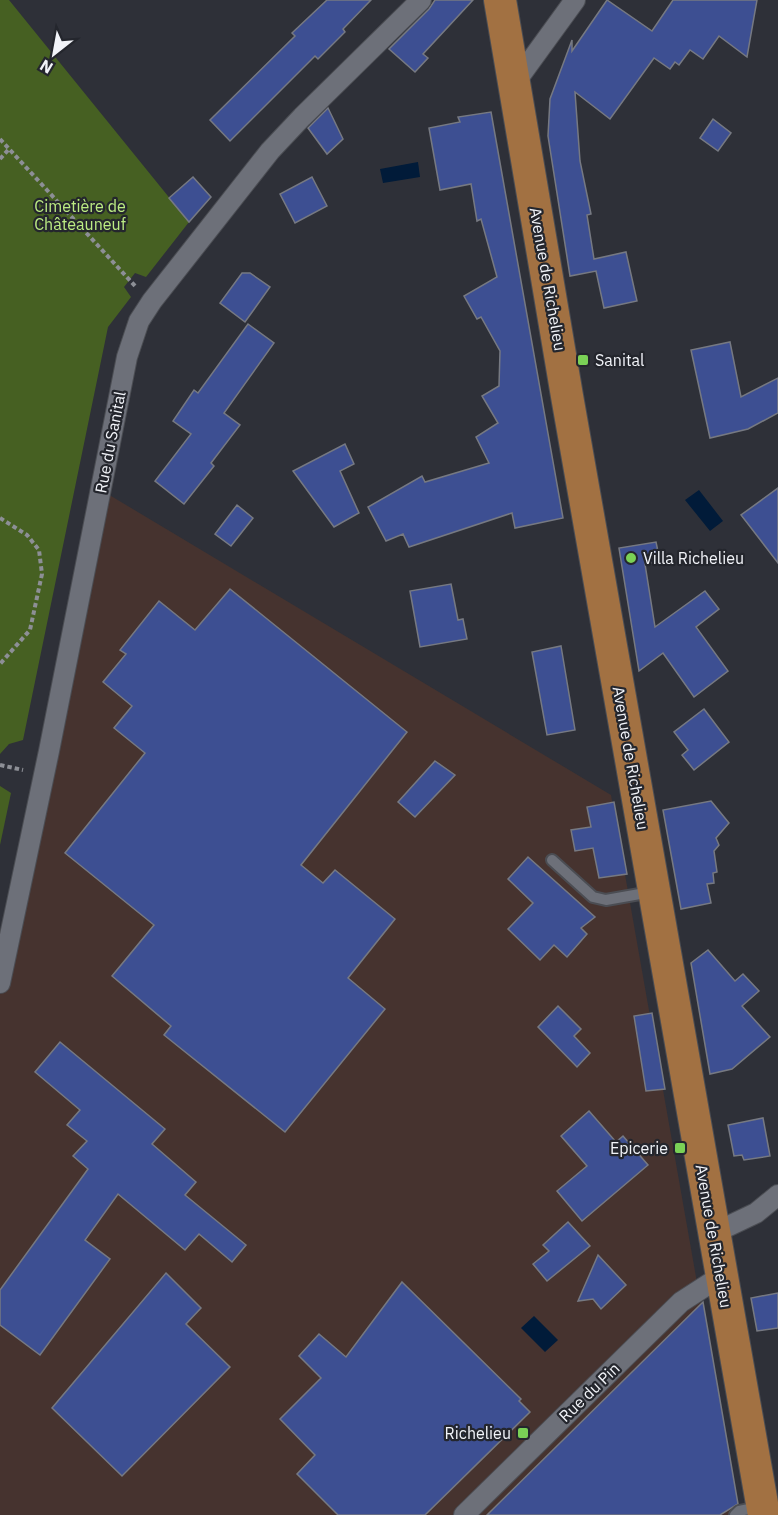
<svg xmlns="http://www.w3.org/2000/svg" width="778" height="1515" font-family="'IBM Plex Sans',sans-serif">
<rect width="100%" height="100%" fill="#2e3038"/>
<!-- industrial -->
<path fill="#46332f" d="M101 490 611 795 738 1515H0V963Z"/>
<!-- green -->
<g fill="#466022">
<path d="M0 0H9L189 222 146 277 135 273 124 287 131 297 108 327 23 740 9 744 0 754Z"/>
<path d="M0 786 11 793 0 845Z"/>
</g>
<!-- water -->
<g fill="#011b39">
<path d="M418 162 420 177 383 183 380 169Z"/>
<path d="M699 490 723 521 710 531 685 500Z"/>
<path d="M534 1316 558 1340 545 1352 521 1328Z"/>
</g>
<!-- building -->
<g fill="#3d4f92" stroke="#767982" stroke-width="1.5">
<path d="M327 0H371L343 29 345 32 318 59 315 56 230 141 210 120 295 36 292 33Z"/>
<path d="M435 0H473L423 54 428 58 415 72 389 49 429 9Z"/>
<path d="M607 0 652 31 673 0H757L747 57 719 36 703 59 690 50 679 65 675 62 670 69 654 58 610 119 575 92 580 161 591 214 587 215 594 259 626 252 637 301 604 308 596 271 570 276 548 136 550 99 572 40V51Z"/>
<path d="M328 108 343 139 327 154 308 128Z"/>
<path d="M491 112 563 518 515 528 512 513 409 547 403 534 386 541 368 507 422 476 425 482 489 463 476 437 498 423 482 396 499 386 500 351 481 317 477 319 464 296 497 277 481 219 477 221 471 184 440 190 429 128 460 122 458 117Z"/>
<path d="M713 119 731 133 718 151 700 138Z"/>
<path d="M193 177 211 197 189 222 169 198Z"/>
<path d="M312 177 327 206 295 223 280 194Z"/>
<path d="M242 273H250L270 287 245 322 220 303Z"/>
<path d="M248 324 274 343 224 413 240 425 211 463 214 466 184 504 155 481 191 434 173 421 194 390 198 393Z"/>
<path d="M730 342 741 397 778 378V413L748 429 710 438 691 350Z"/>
<path d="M345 444 354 464 340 471 359 513 334 527 293 471Z"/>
<path d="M778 488V563L741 515Z"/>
<path d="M237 505 253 518 231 546 215 534Z"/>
<path d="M656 542 660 561 645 564 655 627 705 591 719 609 696 627 728 671 694 697 663 653 639 671 619 548Z"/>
<path d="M451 584 458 620 463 619 467 639 420 647 410 591Z"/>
<path d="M230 589 407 732 301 865 323 883 335 870 395 919 348 978 385 1009 285 1132 164 1035 171 1026 112 976 154 925 65 853 145 753 114 728 132 706 103 682 126 654 120 650 159 601 195 630Z"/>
<path d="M561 646 575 730 547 735 532 652Z"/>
<path d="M704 709 729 742 694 770 682 755 688 750 674 732Z"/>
<path d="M435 761 455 775 415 817 398 802Z"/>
<path d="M711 801 729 823 716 838 719 845 714 851 717 872 713 873 714 883 707 884 711 903 681 909 663 810Z"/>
<path d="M614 802 627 874 599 878 593 848 575 851 571 830 591 827 587 807Z"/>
<path d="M528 857 595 917 581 928 587 934 567 957 554 945 540 960 508 929 533 903 508 879Z"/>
<path d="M708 950 735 981 743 974 759 991 742 1006 770 1037 732 1069 710 1074 691 963Z"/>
<path d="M558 1006 581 1029 574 1036 590 1053 577 1067 538 1027Z"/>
<path d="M652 1013 665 1089 646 1091 634 1016Z"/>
<path d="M60 1042 165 1129 152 1144 196 1182 185 1195 246 1245 232 1262 199 1234 185 1250 118 1194 85 1240 110 1259 40 1355 0 1325V1290L88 1169 73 1156 87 1141 67 1125 80 1110 35 1072Z"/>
<path d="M589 1111 616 1142 623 1136 648 1165 582 1221 557 1191 587 1166 561 1136Z"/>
<path d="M763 1118 770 1156 744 1160 742 1155 734 1156 728 1125Z"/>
<path d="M568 1222 590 1246 547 1281 533 1264 549 1251 543 1245Z"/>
<path d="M598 1255 626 1285 601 1309 593 1299 578 1301Z"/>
<path d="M166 1273 201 1308 186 1324 230 1367 122 1476 52 1408Z"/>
<path d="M402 1282 521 1399 519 1401 530 1412 425 1515H338L297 1474 315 1455 280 1419 321 1378 299 1356 319 1334 346 1357Z"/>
<path d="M778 1293V1328L757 1331 751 1298Z"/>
<path d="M703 1302 738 1504 720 1515H487Z"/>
</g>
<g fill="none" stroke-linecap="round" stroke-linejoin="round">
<!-- service casing -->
<g stroke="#4b4d53" stroke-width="14">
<g id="service">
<path d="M552 860 593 897 606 900 651 892"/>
<path d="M735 1515 739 1511 759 1507"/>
</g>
</g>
<!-- minor casing -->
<g stroke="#4b4d53" stroke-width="22">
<g id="minor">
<path d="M514 84 575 0"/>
<path d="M0 983 49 751 127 357 139 321 152 301 270 151 302 117 421 0"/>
<path d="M714 1233 756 1213 778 1195"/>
<path d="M464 1515 681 1302 721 1276"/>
</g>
</g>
<!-- primary casing -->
<g stroke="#4b4d53" stroke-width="34">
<path id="primary" d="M500 0 567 396 764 1515"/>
</g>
<!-- path -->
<g stroke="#8d8f96" stroke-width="4" stroke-dasharray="4.5 3" stroke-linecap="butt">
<path d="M0 139 136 287"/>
<path d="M0 159 9 149"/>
<path d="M0 518 27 535 39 550 42 574 30 630 0 664"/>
<path d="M0 765 23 770"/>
</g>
<!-- service -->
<use href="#service" stroke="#6d7079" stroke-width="10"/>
<!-- minor -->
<use href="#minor" stroke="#6d7079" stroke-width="20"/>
<!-- primary -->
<use href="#primary" stroke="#a27142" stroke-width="32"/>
</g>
<!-- markers -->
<g fill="#7ad156" stroke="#24262d" stroke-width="2">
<rect x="577" y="354" width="12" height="12" rx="3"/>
<circle cx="631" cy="558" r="6"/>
<rect x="674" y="1142" width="12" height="12" rx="3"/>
<rect x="517" y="1427" width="12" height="12" rx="3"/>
</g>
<g text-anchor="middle" stroke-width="4.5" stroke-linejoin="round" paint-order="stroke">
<!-- park labels -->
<g font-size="16" fill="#bcec83" stroke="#24262d">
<text x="80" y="212">Cimetière de<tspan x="80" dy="18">Châteauneuf</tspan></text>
</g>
<!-- street labels -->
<g font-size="16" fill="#f2f4f9" stroke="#24262d">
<text transform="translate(548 279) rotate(80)" y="6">Avenue de Richelieu</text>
<text transform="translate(110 442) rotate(-79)" y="6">Rue du Sanital</text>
<text transform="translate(631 758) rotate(80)" y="6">Avenue de Richelieu</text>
<text transform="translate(714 1236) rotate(80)" y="6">Avenue de Richelieu</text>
<text transform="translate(589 1392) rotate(-44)" y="6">Rue du Pin</text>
</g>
<!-- poi labels -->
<g font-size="16" fill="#f2f4f9" stroke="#24262d" text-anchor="start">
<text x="595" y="366">Sanital</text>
<text x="643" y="564">Villa Richelieu</text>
<text x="668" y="1154" text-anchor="end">Epicerie</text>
<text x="511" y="1439" text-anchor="end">Richelieu</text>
</g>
</g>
<!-- north arrow -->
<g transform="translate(54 54) rotate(211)" stroke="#24262d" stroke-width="4.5" paint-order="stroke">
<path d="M0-4.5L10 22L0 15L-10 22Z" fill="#f2f4f9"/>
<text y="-9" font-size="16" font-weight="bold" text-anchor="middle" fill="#f2f4f9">N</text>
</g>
</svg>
